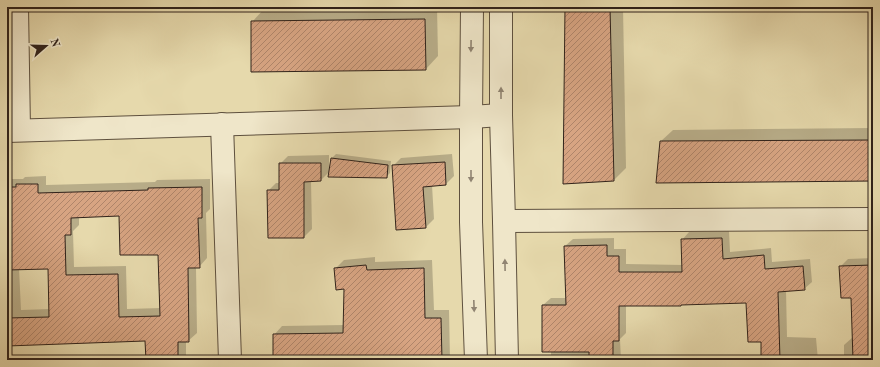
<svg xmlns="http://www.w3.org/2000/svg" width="880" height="367" font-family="'Old Standard TT',serif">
<defs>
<pattern id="building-hatch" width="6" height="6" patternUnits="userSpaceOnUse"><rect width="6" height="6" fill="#d7a482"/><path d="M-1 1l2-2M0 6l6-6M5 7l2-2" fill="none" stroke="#af856a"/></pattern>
</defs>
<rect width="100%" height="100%" fill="#e6d9ac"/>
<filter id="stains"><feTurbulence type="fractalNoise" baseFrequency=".005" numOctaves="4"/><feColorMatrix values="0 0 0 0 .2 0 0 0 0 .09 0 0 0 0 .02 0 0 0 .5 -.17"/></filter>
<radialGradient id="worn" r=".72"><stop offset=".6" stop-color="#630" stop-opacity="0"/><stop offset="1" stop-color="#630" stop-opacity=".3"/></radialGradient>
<!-- shadow -->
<g fill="#0003" fill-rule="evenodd">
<path d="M437 7 438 56 426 69 252 22 264 9Z"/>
<path d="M566 7H623L626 168 614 180Z"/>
<path d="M873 128V180L660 142 673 130Z"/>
<path d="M336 154 391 161 390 173 386 177 330 171 321 180 311 181 312 229 304 237 268 191 276 183H280V164L288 156 329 155V169H330L332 158Z"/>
<path d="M452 154 454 176 446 184 432 185 434 219 426 227 393 166 401 158Z"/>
<path d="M46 176V185L155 182 157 180 210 179V209L206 213 207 258 199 267H196L197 333 188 341H186V360H147L146 340 7 345V179H23L25 177ZM120 215 159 254 161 308 127 309 126 266 74 267 73 231 79 225V216ZM19 268H49L50 309 21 310Z"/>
<path d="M729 231 730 252 771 248 772 262 810 259 812 282 804 289 786 290 787 337 816 338 818 360H762V341L747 302 626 305V333L620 339 621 360H551V351L543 305 551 298H567L565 246 573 239 614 238V249H626V264L683 265 682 240 689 232Z"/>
<path d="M375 257V262L432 260 434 310H449L450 360H274V335L282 326 344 325 345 288 336 268 344 260Z"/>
<path d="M873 258V360H844V345L853 337 852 297 840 267 848 259Z"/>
</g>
<!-- building -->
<g fill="url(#building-hatch)" stroke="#30221a" fill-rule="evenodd">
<path d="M565 7H610L614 181 563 184Z"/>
<path d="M425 19 426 70 251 72V21Z"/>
<path d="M873 140V181L656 183 660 141Z"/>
<path d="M331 158 388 165 387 178 328 177Z"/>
<path d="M445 162 446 185 423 187 426 228 396 230 392 165Z"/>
<path d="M279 163H321V181L304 182V238H268L267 190H279Z"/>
<path d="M16 184H38V193L148 190V188L202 187V218H198L200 268H188L189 342H178V360H146L145 341 7 346V318L49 317 48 269 7 270V187H16ZM119 216 120 255H158L160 316 119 317 118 274 66 275 65 235H71V218Z"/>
<path d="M722 238 723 259 764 255 765 269 803 266 805 290 778 292 780 360H761V342H748L746 303 681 305V306H619V341H613V360H589V352H542V305H566L564 246 607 245V256H619V272H682L681 239Z"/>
<path d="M366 265 367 270 424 268 425 318H441L442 360H273V334L343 333 344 289 336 290 334 268Z"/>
<path d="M873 265V360H853L851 298H841L839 266Z"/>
</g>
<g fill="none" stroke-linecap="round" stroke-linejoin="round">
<!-- minor casing -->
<g stroke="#5e503e" stroke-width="24">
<g id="minor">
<path d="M17 7 19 130"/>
<path d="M472 7 471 117V222L476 360"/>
<path d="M501 7V115L504 221 507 360"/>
<path d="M222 124 230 360"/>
<path d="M7 131 471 117 501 115"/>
<path d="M504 221 873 219"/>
</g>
</g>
<!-- minor -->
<use href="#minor" stroke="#efe6c9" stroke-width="22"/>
</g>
<!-- one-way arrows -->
<defs><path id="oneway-solid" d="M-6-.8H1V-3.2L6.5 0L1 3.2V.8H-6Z"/></defs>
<g fill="#908472">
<use href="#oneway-solid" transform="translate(471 46) rotate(91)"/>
<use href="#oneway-solid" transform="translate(501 93) rotate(-90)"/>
<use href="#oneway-solid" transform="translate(471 176) rotate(90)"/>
<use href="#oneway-solid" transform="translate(505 265) rotate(-91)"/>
<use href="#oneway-solid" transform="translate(474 306) rotate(88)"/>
</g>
<!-- margin -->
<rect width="880" height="367" fill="none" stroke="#e6d9ac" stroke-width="24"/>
<rect x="8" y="8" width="864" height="351" fill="none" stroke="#30221a" stroke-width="2"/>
<rect x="12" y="12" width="856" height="343" fill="none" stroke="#30221a"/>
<!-- north arrow -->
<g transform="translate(46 46) rotate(70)" stroke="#efe6c9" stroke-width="3" paint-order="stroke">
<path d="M0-3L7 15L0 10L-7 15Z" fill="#30221a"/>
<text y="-6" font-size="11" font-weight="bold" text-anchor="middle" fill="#30221a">N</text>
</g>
<rect width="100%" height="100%" filter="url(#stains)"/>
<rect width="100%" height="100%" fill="url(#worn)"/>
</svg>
